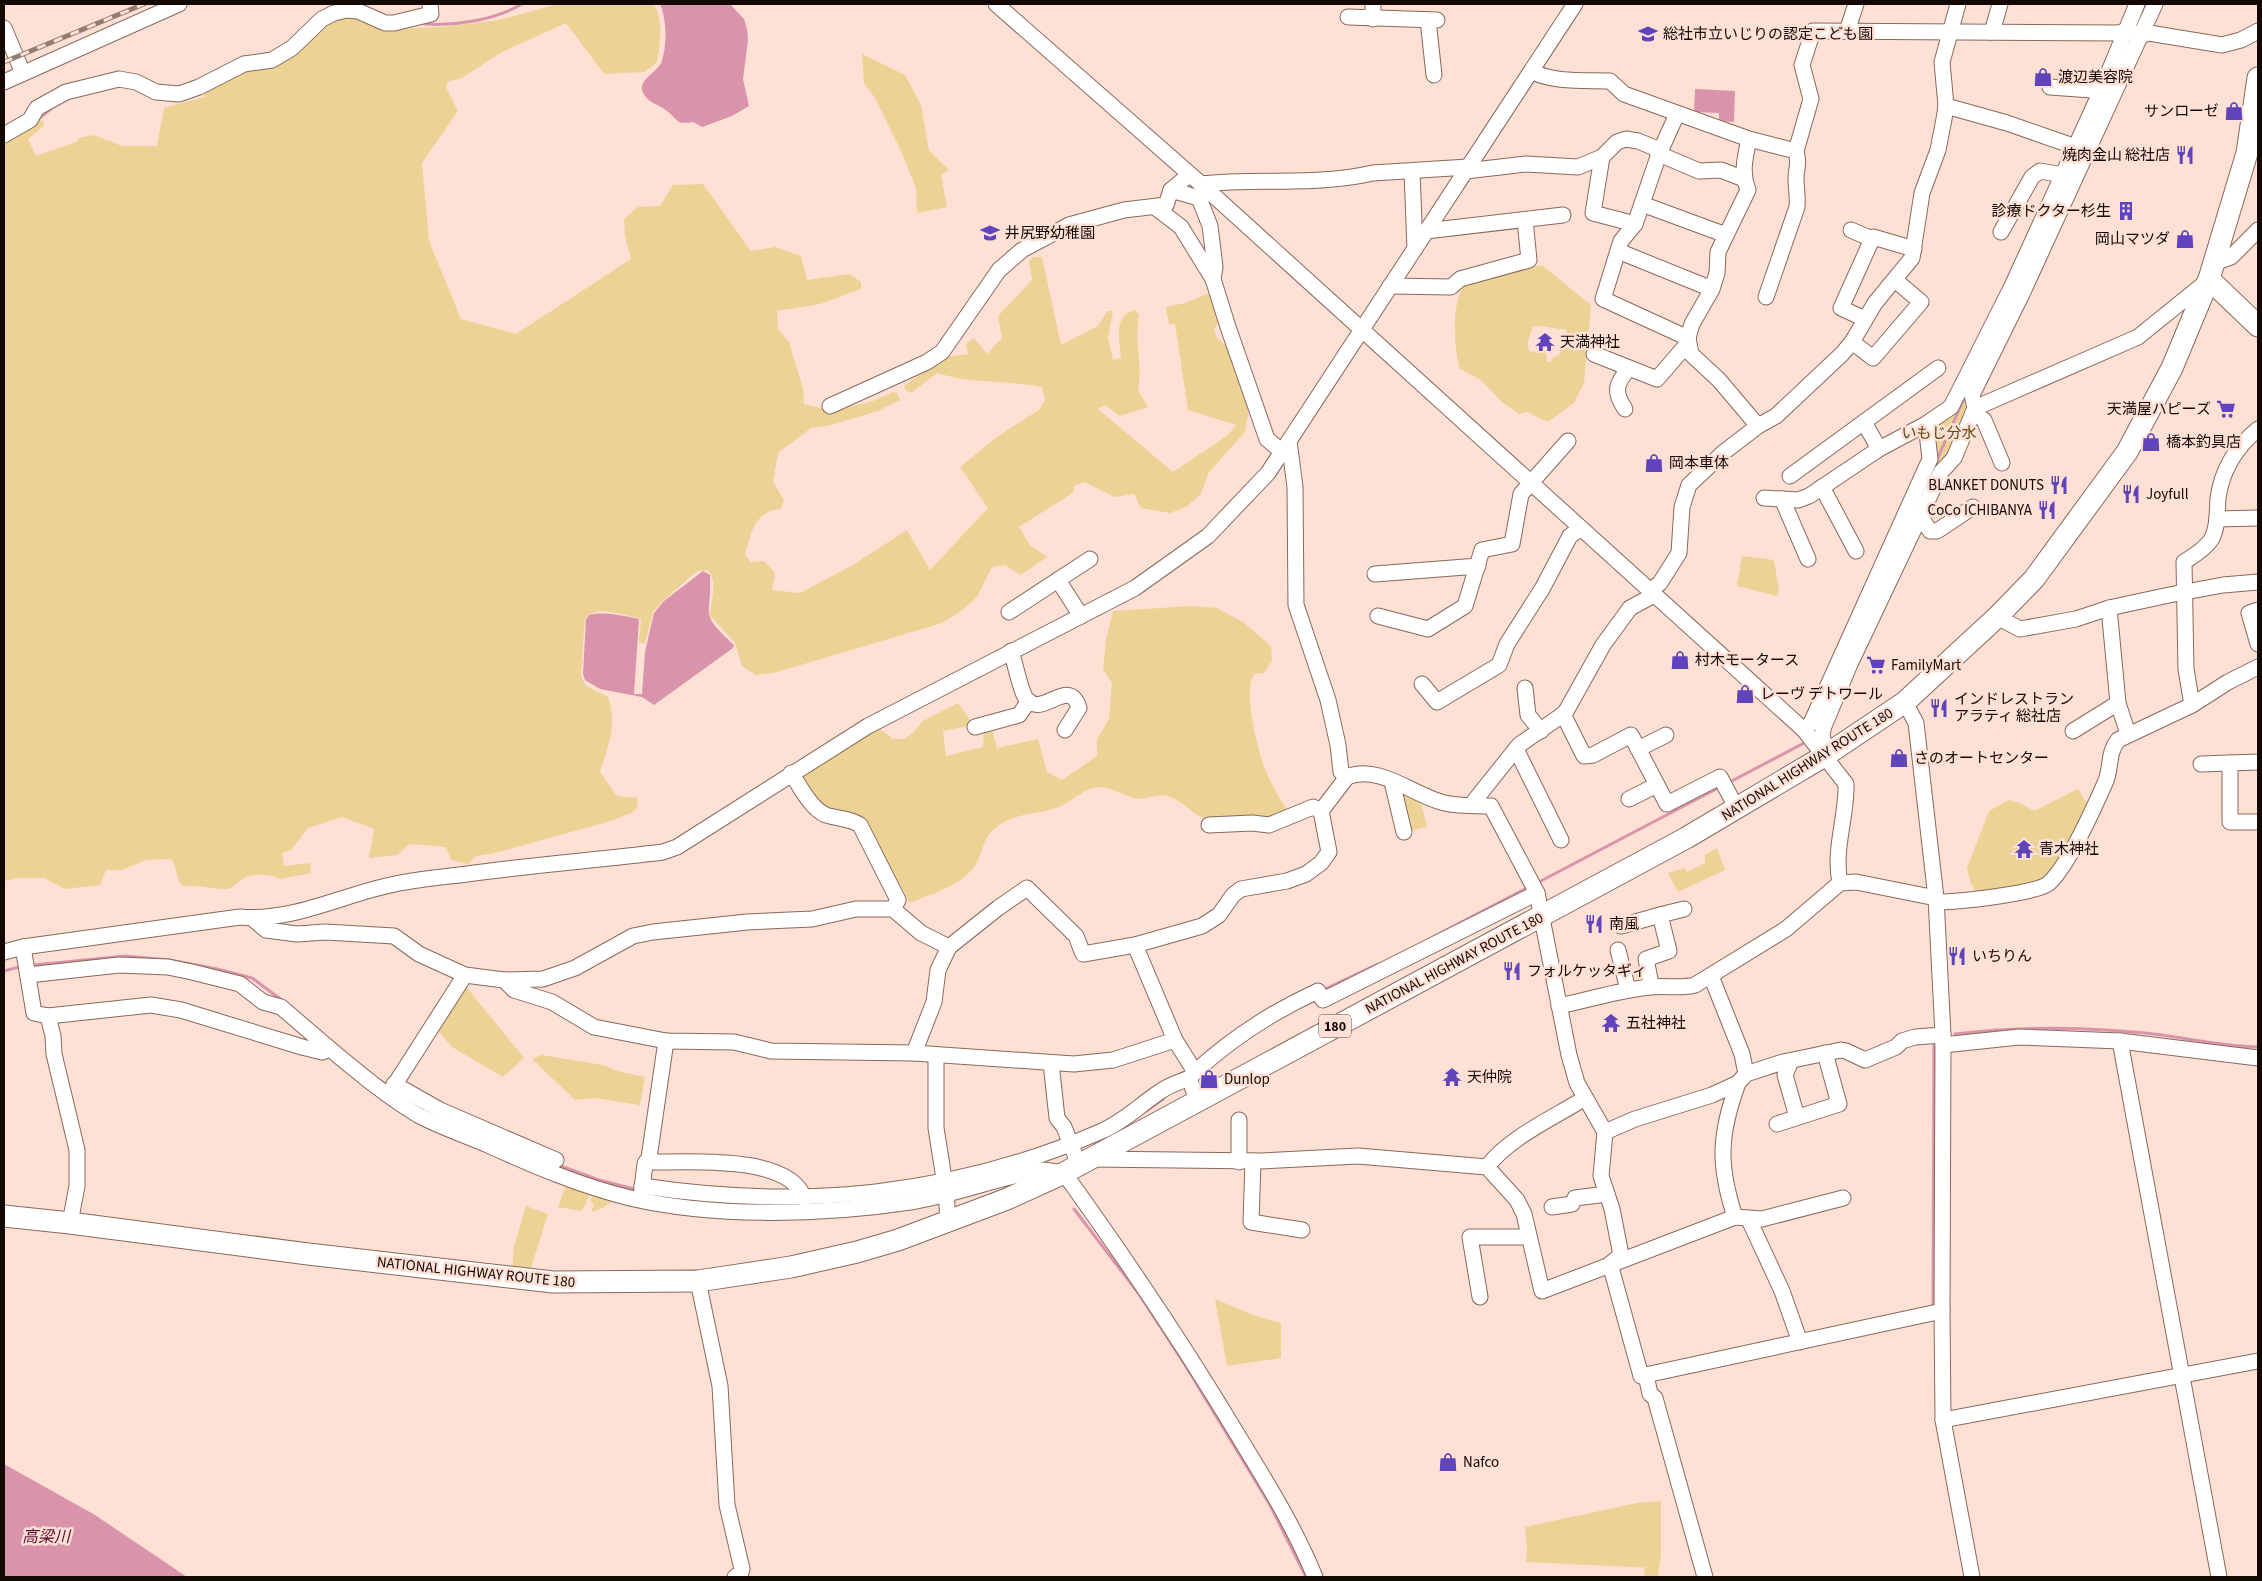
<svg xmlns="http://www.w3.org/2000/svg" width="2262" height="1581" font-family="'Source Sans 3','Noto Sans JP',sans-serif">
<rect width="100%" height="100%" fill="#fee0d4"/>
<!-- green -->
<g fill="#ecd395" fill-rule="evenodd">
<path d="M558 4H654C664 22 660 42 657 62L645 72 604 74 566 23 502 52 460 79 448 81 446 87 458 111 422 163 429 241 461 319 516 334 631 259 625 236 624 219 638 207 660 206 673 185 703 184 751 251 776 247 801 256 807 280 850 274 861 282V289L820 304 777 311 778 329 789 342 803 389 804 404 833 411 873 401 893 392 897 393 900 400 878 411 831 425 811 428 778 453 773 482 784 500 781 509C754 511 751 533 745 555L751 562 764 561 775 573 772 590 800 593 853 565 907 530 930 570 988 508 960 467 997 437 1040 409 1045 400 1042 387C1007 380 971 384 937 373L911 393 905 390 904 386 945 357 968 354 966 344 974 338 987 354 1002 338 998 316 1032 280 1029 261 1034 257H1042L1061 345 1098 326 1107 311H1113L1108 338 1113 360 1121 358C1120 342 1112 315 1135 310L1139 315C1134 341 1143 365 1138 391L1148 407 1120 416 1105 405 1098 409 1173 472 1227 436 1236 425 1188 410 1175 324H1169L1166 307 1185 303 1209 293 1215 303 1220 317 1214 330 1217 338 1230 349 1250 404 1245 432 1209 472 1201 494 1186 507 1170 513 1141 508 1134 494 1115 497 1084 482 1074 486V492L1019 527 1030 545 1047 557 1021 575 1005 565 992 567 977 597 960 612 942 623 774 673 756 675 742 666 735 643 710 615C711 601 718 581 708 570L697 571 664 600 653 612 645 644 639 642 641 619C626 616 595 604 585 619L581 675 585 685 608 697C618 724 608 746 600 772L617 796 637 798 638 806 633 812 611 821 495 853 476 856 468 864 451 860 446 847 410 844 397 855 369 858 374 829 342 817 308 828 291 850 282 853 284 866 310 863 311 873 280 879C271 874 252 873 242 879 236 883 234 889 225 889 210 889 199 885 182 886 175 878 178 867 171 859L146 860 122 870H106L100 885 65 889 44 878H20L4 881V138L35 119 43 121 44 126 28 139 36 156 76 142 79 138 94 135 122 146H157L164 108 204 97V85L321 30 335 18 352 15 387 29 443 27 499 20Z"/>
<path d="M862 54 905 75 921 105 929 151 949 170 941 175 947 207 917 213 916 188 901 151 875 98 864 83Z"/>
<path d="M1525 266H1543L1591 305 1584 383 1574 403 1548 422 1527 412 1519 414 1501 401 1481 380 1459 368C1454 338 1451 311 1464 283ZM1540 326 1567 330 1559 355 1552 358 1551 362H1547L1546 350 1530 352C1525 342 1530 336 1533 327Z"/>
<path d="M1970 390C1970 420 1953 451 1936 475L1926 468 1921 439 1914 426Z"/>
<path d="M1742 556 1774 560 1779 591 1777 596 1737 586Z"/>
<path d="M1191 606 1217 608 1243 622 1271 646 1272 661 1264 673 1254 674C1242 691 1259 759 1269 778 1274 789 1280 799 1286 808L1285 815 1272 820 1206 819C1192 814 1184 802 1170 797 1158 792 1145 801 1133 798 1121 794 1105 784 1093 788 1079 792 1069 804 1056 808 1034 815 1010 813 992 831 984 839 982 852 977 862 965 885 933 893 910 903L863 817 830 812 804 787 799 777 878 727 893 739H904L914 732 923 721 958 703 971 721 969 726 943 731 946 756 983 747 984 731 992 729 997 748 1038 739 1047 772 1062 780 1097 756V739L1109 719 1112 683 1103 669 1106 640 1113 611Z"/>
<path d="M1398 786 1420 798 1427 827 1409 831Z"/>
<path d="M2078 789 2089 807 2047 881 1977 894 1970 881 1967 868 1989 811 2009 800 2020 803 2034 811Z"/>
<path d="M1717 848 1725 870 1678 892 1668 873 1685 868 1687 872 1705 863V855Z"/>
<path d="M463 983 524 1058 503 1077 452 1047 433 1025Z"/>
<path d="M542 1055 603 1065 617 1071 645 1077 640 1105 595 1098 575 1100 532 1059Z"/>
<path d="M566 1185 590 1194 582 1211 558 1207Z"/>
<path d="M593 1195 612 1201 603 1208 591 1212 594 1204 590 1202Z"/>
<path d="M526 1206 548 1214 530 1271 512 1270 514 1246Z"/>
<path d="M1215 1299 1256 1316 1281 1323V1358L1227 1366Z"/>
<path d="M1661 1501V1554L1658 1577H1644L1645 1568H1654L1526 1562 1527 1549 1525 1527 1637 1503Z"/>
</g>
<!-- water -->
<g fill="#d994ac">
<path d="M660 4H730L744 19 747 29 748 40 743 79 749 106 732 116 702 127 693 122C675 125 679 120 667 111 660 105 651 104 645 96 634 80 657 74 662 61 667 44 667 20 660 4Z"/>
<path d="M1695 89 1735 91 1734 122 1719 121V113L1694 112Z"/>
<path d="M703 571 710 575C712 619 698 611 734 645L733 648 654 705 642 697 600 689 585 680 583 674 586 619 589 615C605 611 624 616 639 619L634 694H642L645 652 654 613 664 601Z"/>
<path d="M4 1464 95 1515 187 1577H4Z"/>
</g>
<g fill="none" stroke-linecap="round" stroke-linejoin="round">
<!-- stream -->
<g stroke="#d994ac" stroke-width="3">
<path d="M425 24C457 26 494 20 522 4"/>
<path d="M37 120 53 107"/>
<path d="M1936 462 1966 394"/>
<path d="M1728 783 1806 742"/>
<path d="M1537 883 1720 787"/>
<path d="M1433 937 1529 887"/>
<path d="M34 965 125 956 170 960 217 969 252 978 283 1001"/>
<path d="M4 971 19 967"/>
<path d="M1323 990 1378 964"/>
<path d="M1955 1034C2018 1026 2082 1027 2145 1033 2183 1037 2220 1046 2258 1047"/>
<path d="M1146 1111 1163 1099"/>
<path d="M558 1165 599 1180 638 1190"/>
<path d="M681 1198 695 1200"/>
<path d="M718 1202 757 1204"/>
<path d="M791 1204 814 1203"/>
<path d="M1074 1209 1139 1294 1187 1368 1270 1505 1306 1577"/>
<path d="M1933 1307 1934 1041"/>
</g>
<!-- minor casing -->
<g stroke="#88685b" stroke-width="17">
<g id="minor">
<path d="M996 4 1201 184 1804 730 1846 784C1847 817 1833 849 1840 883"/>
<path d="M1373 4V19"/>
<path d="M1348 17 1437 20"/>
<path d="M1428 20 1434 75"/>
<path d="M4 28 23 73"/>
<path d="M1847 31 1856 4"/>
<path d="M1992 32 2000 4"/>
<path d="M2134 33 2140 36 2149 33 2222 45 2241 40 2258 31"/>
<path d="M1532 71C1551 83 1588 80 1610 81L1624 94 1749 139 1796 151 1811 99 1802 65 1813 31 2120 33 2126 30"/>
<path d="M4 82 179 4"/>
<path d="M2050 87 2092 90 2100 93"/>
<path d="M1946 106 2007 123 2076 147"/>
<path d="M1677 114 1659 154 1635 224 1621 241 1603 299 1688 338"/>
<path d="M4 135 30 120 37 108 66 92 119 79 136 82 156 92 179 94 199 87 244 64 272 60 292 48 322 19 334 13 347 10 358 11 385 23H394L431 14 430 4"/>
<path d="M1749 139C1745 158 1741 172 1748 190L1718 252 1717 273 1712 289 1692 324 1688 338 1691 354 1719 380 1758 426"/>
<path d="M1602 157 1593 213 1635 224"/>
<path d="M1412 171 1415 249"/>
<path d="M1466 171 1526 164 1578 167 1602 157 1617 142 1626 139 1638 141 1655 148 1659 154 1699 171 1721 170 1744 179"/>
<path d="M1201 184C1258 178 1316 186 1373 173L1468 167"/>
<path d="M1171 190 1199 198 1210 226 1215 267 1213 279 1228 327 1267 439 1282 452"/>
<path d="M1642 204 1726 235"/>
<path d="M1156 208 1181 227 1213 279"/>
<path d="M1851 230 1872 239"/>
<path d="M1426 231 1563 215"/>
<path d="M2001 232 2032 177 2040 171 2063 175"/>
<path d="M1618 251 1712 289"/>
<path d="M2214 263 2231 257 2258 230"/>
<path d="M1390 286 1451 287 1460 279 1529 260 1525 220"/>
<path d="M1766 297 1797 207C1798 197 1796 188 1796 179 1796 166 1800 166 1796 151"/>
<path d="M1865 319 1841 308 1873 237 1914 249"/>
<path d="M1852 342 1873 358 1921 302 1895 280"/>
<path d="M1594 354 1657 379 1688 343"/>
<path d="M830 406 927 362 942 352 999 270 1022 250 1069 225 1124 210 1166 205 1171 190 1189 175"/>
<path d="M1975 408 2138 337 2206 282"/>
<path d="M1625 409C1613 391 1616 384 1629 368"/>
<path d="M1973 413 1984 420 2002 463"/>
<path d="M1289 441 1295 487 1296 605 1328 700 1338 745 1341 772 1347 777C1378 764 1412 794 1441 802 1456 807 1475 805 1491 806L1537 893 1569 1055 1577 1083 1605 1132 1601 1176 1612 1209 1621 1255 1610 1264"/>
<path d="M1879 449 1864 422 1938 368"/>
<path d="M1790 476 1864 422"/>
<path d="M1822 487 1856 551"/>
<path d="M1764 498 1798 500 1809 496 1879 449 1926 424"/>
<path d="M1782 499 1808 559"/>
<path d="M1919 514 1930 531H1937L1973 507"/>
<path d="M2217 519 2258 518"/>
<path d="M1375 574 1478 566"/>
<path d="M1058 580 1081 616"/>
<path d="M1650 591 1660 583 1679 553 1682 507 1689 485 1724 452 1758 426 1776 416 1842 354 1852 342 1875 303 1912 258 1922 193 1938 150 1944 119 1946 106 1942 62 1958 4"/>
<path d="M2109 608 2118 703 2128 734"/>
<path d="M2258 610 2249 613 2258 644"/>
<path d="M1009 612 1090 559"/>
<path d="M1378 616 1428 629 1465 606 1482 550 1512 544 1521 494 1568 441"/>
<path d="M1997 617 2020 629 2076 619 2109 608 2169 595 2223 585 2258 582"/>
<path d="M1011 651C1015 663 1020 688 1025 697 1040 722 1069 674 1079 708L1065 730"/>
<path d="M1422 684 1437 702 1499 665 1507 644 1542 589 1570 536 1580 529"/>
<path d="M1525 688 1528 715 1541 731"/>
<path d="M1905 702 1916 723 1936 898 1943 1035 1942 1311 1943 1420 1972 1577"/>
<path d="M2192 705 2186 669 2184 562C2193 556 2204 550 2211 540 2218 528 2217 512 2218 498 2222 469 2236 447 2258 429"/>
<path d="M1563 714 1584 756 1593 755 1631 735 1667 804 1720 777 1737 809"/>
<path d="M975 727 1019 715 1029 701"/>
<path d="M1804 730 1811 723 1930 459 1926 424 1951 407 2012 286 2100 93 2137 4"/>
<path d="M2073 731 2118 703"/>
<path d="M1516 749 1561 840"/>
<path d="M1638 749 1666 735"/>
<path d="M1826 754 1822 734 1824 726 1850 664 1941 472 1954 458 1975 408 1972 395 2021 296 2155 4"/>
<path d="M2230 763V822H2258"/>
<path d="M2201 764 2258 762"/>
<path d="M791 773C800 786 811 809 826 815 838 819 850 818 860 825L898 900 893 909"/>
<path d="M1392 782 1404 832"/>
<path d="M1629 799 1657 785"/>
<path d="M1473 805 1475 800 1519 745 1565 713 1603 645 1630 608 1654 595"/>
<path d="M1209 825 1252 823 1269 825 1313 807 1321 811"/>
<path d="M1937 902C1956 902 2037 894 2049 883 2068 866 2094 808 2105 783 2112 768 2107 754 2118 740L2192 705 2228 682 2258 667"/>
<path d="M1660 915 1684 909"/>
<path d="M253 919 266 930 297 934 325 932 394 936 419 954 465 975 504 980 543 979 575 968 633 936 653 932 747 922 812 919 856 909H893L921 933 949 947"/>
<path d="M1621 926 1660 915 1669 951 1646 959 1651 984 1649 987"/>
<path d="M1135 945 1175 1040 1195 1072 1189 1078 1197 1100"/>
<path d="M23 947 34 1013 48 1016 151 1005 181 1010 302 1047 322 1052 330 1049C358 1072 386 1096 418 1115 440 1127 465 1135 488 1145 534 1166 581 1186 630 1198 715 1218 824 1215 910 1202 955 1195 998 1177 1043 1170L1064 1173C1126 1259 1185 1347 1239 1437 1267 1483 1295 1528 1315 1577"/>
<path d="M1618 950 1628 990"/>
<path d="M4 952 23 947 240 917C293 922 344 894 395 884 419 879 443 877 467 874 532 865 598 860 663 852L677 847 868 726 1135 588 1208 536 1268 473 1575 4"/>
<path d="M28 975 119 965 168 967 192 972 240 984 263 1002 281 1007 330 1049"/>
<path d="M1711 976 1742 1054 1746 1074"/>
<path d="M504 980 514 990 552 1002 594 1027 666 1041 734 1042 771 1051 914 1053 1074 1064 1113 1060 1175 1040"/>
<path d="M1559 1006C1589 1000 1619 990 1650 987 1666 985 1680 989 1695 985L1786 929 1840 883 1856 882 1936 898"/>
<path d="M48 1016 53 1036 54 1054 77 1150V1186L70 1223"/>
<path d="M2120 1041 2219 1577"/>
<path d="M1943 1045 2019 1037 2120 1041 2258 1058"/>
<path d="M914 1053 934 1002 938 970 949 947 998 908 1027 888 1076 936 1083 954 1135 945 1202 926 1219 915 1233 895 1241 889 1287 881 1306 874 1321 863 1329 852 1321 811 1347 777"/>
<path d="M936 1055V1128L946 1191 948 1222"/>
<path d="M1791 1061 1785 1075 1797 1117"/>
<path d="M1051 1063 1057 1118 1064 1127 1079 1165"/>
<path d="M1195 1072C1232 1038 1272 1012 1318 991L1323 1000 1537 893"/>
<path d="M394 1084 440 1110 556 1160"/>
<path d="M390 1092 465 975"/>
<path d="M1239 1120V1162"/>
<path d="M1777 1124 1839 1104 1825 1053"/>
<path d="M1605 1132 1635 1119 1712 1095 1738 1083 1746 1074 1783 1062 1841 1050 1846 1051 1865 1060 1896 1047 1902 1041 1915 1037 1943 1035"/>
<path d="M1092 1159 1260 1161 1358 1156 1487 1167 1517 1200 1524 1214 1542 1291 1735 1217 1762 1219 1843 1198"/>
<path d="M1253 1161 1251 1222 1302 1230"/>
<path d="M646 1162C683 1163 789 1153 804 1198"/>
<path d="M1487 1167C1508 1138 1555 1117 1585 1098"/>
<path d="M642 1186C802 1210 953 1196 1102 1131 1125 1121 1141 1104 1161 1091 1169 1085 1180 1082 1189 1078"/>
<path d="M641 1196 645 1164 649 1158 666 1041"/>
<path d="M1552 1207 1572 1204 1575 1198 1607 1194"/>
<path d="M1735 1217C1718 1165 1719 1135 1738 1083"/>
<path d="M1750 1219V1222L1782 1291 1800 1342"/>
<path d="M1610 1264 1641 1376 1942 1311"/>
<path d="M698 1281 720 1386 727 1505 742 1569 741 1573 735 1577"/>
<path d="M1480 1297 1470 1237H1529"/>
<path d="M1646 1375 1650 1394 1655 1398 1705 1577"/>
<path d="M1943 1420 2258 1361"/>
</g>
</g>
<!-- highway casing -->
<g stroke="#88685b" stroke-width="23">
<g id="highway">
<path d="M2209 279 2258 326"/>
<path d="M4 1216 70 1223 308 1254 553 1282 698 1281 791 1267 857 1252 898 1240 1007 1199 1064 1173 1686 838 1826 755 1905 702 1997 617 2034 579 2127 452 2172 368 2209 279 2247 153 2258 78"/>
</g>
</g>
<!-- minor -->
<use href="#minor" stroke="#fff" stroke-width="15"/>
<!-- highway -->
<use href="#highway" stroke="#fff" stroke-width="21"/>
<!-- rail casing -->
<g stroke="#927c74" stroke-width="5">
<path id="rail" d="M4 62 144 4"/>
</g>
<!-- rail -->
<use href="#rail" stroke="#fee0d4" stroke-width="3" stroke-dasharray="9" stroke-linecap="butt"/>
</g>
<!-- icons -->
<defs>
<g id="school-bare" transform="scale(1.5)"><path d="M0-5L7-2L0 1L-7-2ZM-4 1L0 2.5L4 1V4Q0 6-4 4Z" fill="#5f44bc" stroke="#fee0d4" stroke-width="2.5" paint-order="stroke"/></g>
<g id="shop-bare" transform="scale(1.5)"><path d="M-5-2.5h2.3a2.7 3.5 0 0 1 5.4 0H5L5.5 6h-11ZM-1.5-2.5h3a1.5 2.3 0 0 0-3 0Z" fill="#5f44bc" stroke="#fee0d4" stroke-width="2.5" paint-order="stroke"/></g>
<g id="restaurant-bare" transform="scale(1.5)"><path d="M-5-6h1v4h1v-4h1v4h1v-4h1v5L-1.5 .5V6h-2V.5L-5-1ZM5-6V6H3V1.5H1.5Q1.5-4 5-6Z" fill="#5f44bc" stroke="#fee0d4" stroke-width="2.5" paint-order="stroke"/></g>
<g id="building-bare" transform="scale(1.5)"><path d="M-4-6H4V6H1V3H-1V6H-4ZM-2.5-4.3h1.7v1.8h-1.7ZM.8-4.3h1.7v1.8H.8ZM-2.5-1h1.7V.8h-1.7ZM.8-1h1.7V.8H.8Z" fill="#5f44bc" stroke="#fee0d4" stroke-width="2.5" paint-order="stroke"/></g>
<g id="temple-bare" transform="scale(1.5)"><path d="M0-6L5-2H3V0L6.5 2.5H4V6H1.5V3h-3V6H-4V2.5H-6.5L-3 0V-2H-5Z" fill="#5f44bc" stroke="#fee0d4" stroke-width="2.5" paint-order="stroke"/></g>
<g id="supermarket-bare" transform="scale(1.5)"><path d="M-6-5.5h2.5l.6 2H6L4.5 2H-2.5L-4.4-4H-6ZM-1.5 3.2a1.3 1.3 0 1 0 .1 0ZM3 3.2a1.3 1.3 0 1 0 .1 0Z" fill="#5f44bc" stroke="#fee0d4" stroke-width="2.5" paint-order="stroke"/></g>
</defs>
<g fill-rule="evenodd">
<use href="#school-bare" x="1648" y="34"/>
<use href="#shop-bare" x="2043" y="77"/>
<use href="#shop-bare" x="2234" y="111"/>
<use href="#restaurant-bare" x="2185" y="155"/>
<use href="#building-bare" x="2126" y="211"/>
<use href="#school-bare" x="990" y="233"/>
<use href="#shop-bare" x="2185" y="239"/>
<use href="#temple-bare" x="1545" y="342"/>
<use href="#supermarket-bare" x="2226" y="409"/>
<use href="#shop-bare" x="2151" y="442"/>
<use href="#shop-bare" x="1654" y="463"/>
<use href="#restaurant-bare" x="2059" y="485"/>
<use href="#restaurant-bare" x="2131" y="494"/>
<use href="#restaurant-bare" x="2047" y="510"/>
<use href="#shop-bare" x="1680" y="660"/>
<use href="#supermarket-bare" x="1876" y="665"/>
<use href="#shop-bare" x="1745" y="694"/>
<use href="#restaurant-bare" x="1939" y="708"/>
<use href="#shop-bare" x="1899" y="758"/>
<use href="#temple-bare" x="2024" y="849"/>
<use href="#restaurant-bare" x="1594" y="924"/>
<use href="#restaurant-bare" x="1957" y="956"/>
<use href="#restaurant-bare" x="1512" y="971"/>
<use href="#temple-bare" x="1611" y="1023"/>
<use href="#temple-bare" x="1452" y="1077"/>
<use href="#shop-bare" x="1209" y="1079"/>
<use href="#shop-bare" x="1448" y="1462"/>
</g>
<g text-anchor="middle" stroke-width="5" stroke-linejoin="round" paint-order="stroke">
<!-- shield labels -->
<rect fill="#fee0d4" stroke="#5a4943" stroke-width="1" x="1319" y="1014.5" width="32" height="23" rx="4"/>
<g font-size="14" font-weight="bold" fill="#140805">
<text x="1335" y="1031">180</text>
</g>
<!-- poi labels -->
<g font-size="15" fill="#140805" stroke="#fee0d4" text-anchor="start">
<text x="1663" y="39">総社市立いじりの認定こども園</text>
<text x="2058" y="82">渡辺美容院</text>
<text x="2219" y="116" text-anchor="end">サンローゼ</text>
<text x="2170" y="160" text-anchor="end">焼肉金山 総社店</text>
<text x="2111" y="216" text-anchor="end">診療ドクター杉生</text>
<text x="1005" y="238">井尻野幼稚園</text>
<text x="2170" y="244" text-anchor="end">岡山マツダ</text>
<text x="1560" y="347">天満神社</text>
<text x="2211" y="414" text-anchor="end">天満屋ハピーズ</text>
<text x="2166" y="447">橋本釣具店</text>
<text x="1669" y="468">岡本車体</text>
<text x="2044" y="490" text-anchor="end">BLANKET DONUTS</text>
<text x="2146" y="499">Joyfull</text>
<text x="2032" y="515" text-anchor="end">CoCo ICHIBANYA</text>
<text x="1695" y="665">村木モータース</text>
<text x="1891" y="670">FamilyMart</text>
<text x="1760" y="699">レーヴ デトワール</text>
<text x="1954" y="704">インドレストラン<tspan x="1954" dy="17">アラティ 総社店</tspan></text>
<text x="1914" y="763">さのオートセンター</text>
<text x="2039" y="854">青木神社</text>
<text x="1609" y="929">南風</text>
<text x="1972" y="961">いちりん</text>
<text x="1527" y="976">フォルケッタギィ</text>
<text x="1626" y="1028">五社神社</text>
<text x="1467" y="1082">天仲院</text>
<text x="1224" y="1084">Dunlop</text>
<text x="1463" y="1467">Nafco</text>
</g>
<!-- park labels -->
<g font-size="15" fill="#5a4816" stroke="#fee0d4">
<text x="1939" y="438">いもじ分水</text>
</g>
<!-- street labels -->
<g font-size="15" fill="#140805" stroke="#fee0d4">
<text transform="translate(1807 764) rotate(-32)" y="5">NATIONAL HIGHWAY ROUTE 180</text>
<text transform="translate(1454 963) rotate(-28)" y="5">NATIONAL HIGHWAY ROUTE 180</text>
<text transform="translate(476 1272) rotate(6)" y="5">NATIONAL HIGHWAY ROUTE 180</text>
</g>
<!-- water labels -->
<g font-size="16" font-style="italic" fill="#5b0a32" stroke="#fee0d4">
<text x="46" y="1542">高梁川</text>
</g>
</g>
<!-- border -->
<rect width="2262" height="1581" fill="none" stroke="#140805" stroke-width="10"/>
</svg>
